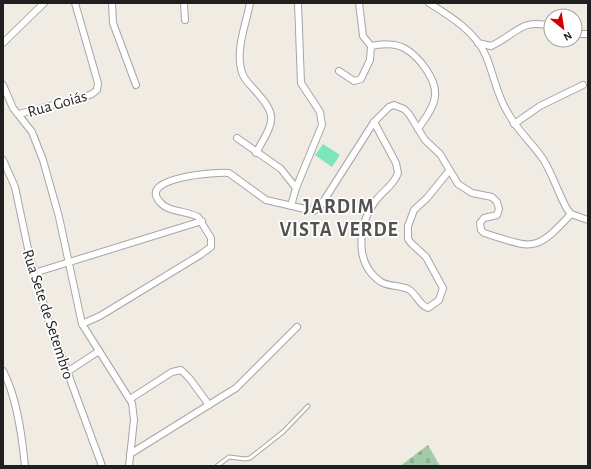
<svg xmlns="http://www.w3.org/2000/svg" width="591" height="469" font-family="'Alegreya Sans',sans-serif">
<defs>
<pattern id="cemetery-stones" width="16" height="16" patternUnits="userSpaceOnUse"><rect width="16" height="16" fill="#a3cba9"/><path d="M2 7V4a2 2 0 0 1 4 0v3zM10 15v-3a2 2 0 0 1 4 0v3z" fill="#8cae91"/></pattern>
</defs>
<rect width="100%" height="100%" fill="#f0ece4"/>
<!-- cemetery -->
<path fill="url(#cemetery-stones)" d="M428 445 440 466H400Z"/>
<!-- pitch -->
<path fill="#7be6bc" d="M323 144 340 155 332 167 315 155Z"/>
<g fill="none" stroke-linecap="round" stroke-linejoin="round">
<!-- service casing -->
<g stroke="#a6a6a6" stroke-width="5">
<path id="service" d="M217 466 229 457 245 459 250 458 283 432 308 406"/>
</g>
<!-- minor casing -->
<g stroke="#a6a6a6" stroke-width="8">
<g id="minor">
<path d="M112 3 113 23 136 85"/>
<path d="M184 3 185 20"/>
<path d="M250 3C246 24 236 48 241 69 242 76 247 82 252 87 279 117 275 119 256 153"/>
<path d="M359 3 363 36 371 46C380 44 395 43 404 48 419 56 437 80 435 96 434 108 424 120 418 129"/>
<path d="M429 3C450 16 476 32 486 56 494 75 497 96 508 113 517 130 532 143 543 159 553 175 558 193 567 209L571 214 588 220"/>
<path d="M575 34H588"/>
<path d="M3 43 44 3"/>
<path d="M478 43 491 46C516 35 520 18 551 26"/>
<path d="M339 71 354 81 361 79 370 60 371 46"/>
<path d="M3 85 13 108 32 132 43 160 59 217 82 324 132 403 134 420 129 466"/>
<path d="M19 114 84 97 92 94 97 90 98 83 75 3"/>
<path d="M374 122 396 163 398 173C394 185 384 190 377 199 358 223 353 263 381 282 390 287 399 285 408 289 416 293 419 305 428 308L439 300 443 288 426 257 411 243 408 239V226L414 210 427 198 449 171"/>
<path d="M514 124 540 106 583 85"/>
<path d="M237 138 281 169 296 188"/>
<path d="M3 160 15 187 30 258 49 322 102 466"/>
<path d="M291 206 296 188 322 125 320 112 301 83 298 3"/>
<path d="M34 273 202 221"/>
<path d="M82 324 100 316 200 255 211 247V238L198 217C186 210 168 213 159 201 139 177 217 172 229 173L266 200 314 211 321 205 374 122 389 107 394 105 404 109 409 114 425 140 440 154 458 184 472 193 492 197 497 202 499 209 497 215 484 218 480 223 481 230 484 233C533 248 534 254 571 214"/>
<path d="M3 371C17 397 22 436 25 466"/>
<path d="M67 372 99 351"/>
<path d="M130 399 172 372 181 370 190 379 209 405"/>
<path d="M130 454 236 388 297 327"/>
</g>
</g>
<!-- service -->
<use href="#service" stroke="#fff" stroke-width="3"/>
<!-- minor -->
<use href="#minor" stroke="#fff" stroke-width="6"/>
</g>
<g text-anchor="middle" stroke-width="3.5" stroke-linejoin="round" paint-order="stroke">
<!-- street labels -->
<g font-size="16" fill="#1f1f1f" stroke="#fff">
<text transform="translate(57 103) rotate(-16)" y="6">Rua Goiás</text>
<text transform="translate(49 314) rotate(72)" y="6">Rua Sete de Setembro</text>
</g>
<!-- district labels -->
<g font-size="20" font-weight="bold" letter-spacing="1" fill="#525252" stroke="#fff">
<text x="339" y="213">JARDIM<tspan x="339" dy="23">VISTA VERDE</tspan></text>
</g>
</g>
<!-- border -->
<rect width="591" height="469" fill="none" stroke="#1f1f1f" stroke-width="8"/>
<!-- north arrow -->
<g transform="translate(563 28) rotate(150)"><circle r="19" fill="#ffffff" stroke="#a5a5a5"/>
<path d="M0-3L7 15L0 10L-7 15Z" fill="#cd0002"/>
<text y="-6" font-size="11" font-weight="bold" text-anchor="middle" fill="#1f1f1f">N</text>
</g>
</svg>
